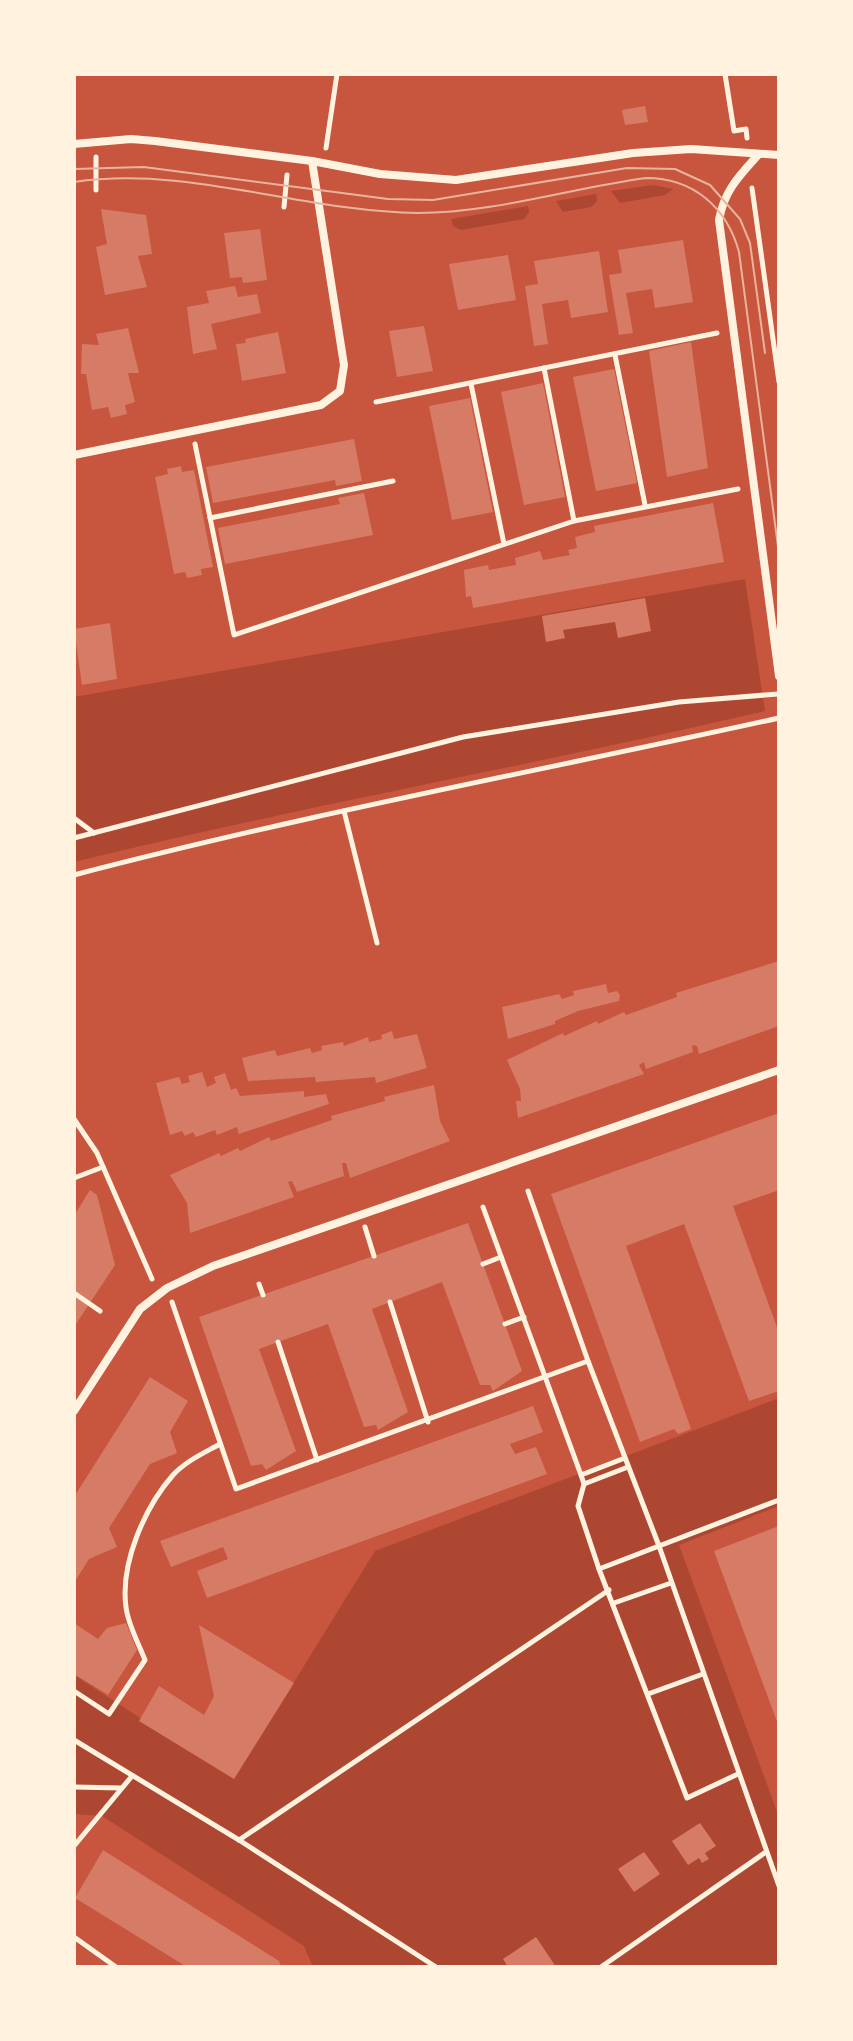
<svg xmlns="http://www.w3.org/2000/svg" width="853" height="2041" font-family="Barlow,sans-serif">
<rect width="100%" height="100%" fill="#c8553d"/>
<!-- green -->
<g fill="#ae4732">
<path d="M653 185 673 189 665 195 620 203 611 191Z"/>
<path d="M596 194 597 201 591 207 563 212 556 201Z"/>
<path d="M528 206 529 212 524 219 461 230 453 226 451 219Z"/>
<path d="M745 579 765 711C535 765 303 806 74 862V697Z"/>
<path d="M779 1398V1506L679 1545 779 1817V1967H313L304 1946 102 1816 74 1814V1675L234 1779 375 1551Z"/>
</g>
<!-- building -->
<g fill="#d67c66">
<path d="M645 106 648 122 625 125 622 110Z"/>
<path d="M101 209 146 215 152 254 138 256 147 287 105 295 96 247 107 244Z"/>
<path d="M260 229 267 280 243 283 242 277 230 278 224 233Z"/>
<path d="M683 240 693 302 655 308 652 289 626 293 633 333 619 335 609 275 622 273 618 250Z"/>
<path d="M599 251 608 312 571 318 568 300 542 304 548 344 534 346 525 286 538 284 534 261Z"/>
<path d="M508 255 516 300 458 310 449 264Z"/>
<path d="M235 286 238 297 257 294 261 313 211 324 217 349 193 354 187 307 209 303 206 291Z"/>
<path d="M424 326 433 371 397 377 389 331Z"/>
<path d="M128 328 139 373H128L135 402 125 405 127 414 111 418 108 407 92 410 86 374H81L82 344 99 345 96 334Z"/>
<path d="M278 332 286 373 242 381 236 344 246 343 245 339Z"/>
<path d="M691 342 708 468 667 477 649 351Z"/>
<path d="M614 369 637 483 596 491 573 377Z"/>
<path d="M543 383 565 497 524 505 501 392Z"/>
<path d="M470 398 493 512 452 520 429 406Z"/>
<path d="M354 439 362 481 336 486 335 480 213 503 206 467Z"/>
<path d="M181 466 182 472 194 470 213 567 201 569 202 575 187 578 185 572 174 574 155 477 168 474 167 469Z"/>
<path d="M364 493 373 535 225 564 218 528 340 504 338 498Z"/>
<path d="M713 503 724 562 473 608 471 596 466 597 464 570 488 565 489 570 516 565 515 558 540 551 543 560 570 555 568 550 577 548 575 537 595 532 594 526Z"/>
<path d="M645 598 651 631 618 638 615 622 563 630 565 638 546 642 542 616Z"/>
<path d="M110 623 117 679 82 685 74 629Z"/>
<path d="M779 961V1026L699 1054 697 1046 692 1045 693 1052 646 1069 644 1062 639 1065 644 1074 518 1118 516 1101H521L520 1089 507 1060 563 1033 564 1036 597 1021 598 1024 624 1012 626 1015 677 997 676 993Z"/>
<path d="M606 984 608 993 617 991 620 995 619 1001 578 1011 555 1021V1024L508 1039 502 1007 559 994 562 999 574 995 573 991Z"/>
<path d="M392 1031 394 1039 417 1034 427 1068 376 1083 375 1077 316 1082 315 1077 248 1081 242 1058 275 1050 277 1056 310 1048 312 1053 322 1050 321 1046 343 1042 344 1046 368 1037 369 1042 382 1039 381 1035Z"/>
<path d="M202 1072 207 1087 216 1083 214 1077 225 1073 231 1090 236 1088 240 1096 304 1091V1097L326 1094 329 1104 239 1134 237 1127 217 1135 215 1130 196 1137 193 1132 185 1136 182 1131 170 1135 156 1083 179 1077 182 1084 190 1082 188 1076Z"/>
<path d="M434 1085 440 1121 450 1141 350 1178 346 1163H342L344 1176 297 1192 292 1181 288 1182 294 1197 190 1233 187 1203 170 1175 219 1153 221 1156 238 1148 240 1151 269 1137 271 1141 332 1120 331 1116 385 1101 384 1097Z"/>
<path d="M779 1113V1190L733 1206 779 1333V1391L749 1401 684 1224 626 1246 691 1429 678 1434 674 1429 640 1442 551 1194Z"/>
<path d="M90 1190 97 1195 115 1265 74 1327V1216Z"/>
<path d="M468 1223 522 1371 493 1391 490 1385H480L442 1282 372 1309 408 1412 378 1430 376 1425 364 1427 328 1324 259 1349 296 1451 266 1470 262 1464 251 1466 199 1317Z"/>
<path d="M150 1377 188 1401 170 1432 177 1453 150 1464 109 1528 117 1547 89 1559 74 1583V1497Z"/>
<path d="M533 1406 543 1432 510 1444 515 1454 536 1447 547 1474 207 1598 197 1571 228 1559 223 1547 171 1567 160 1541Z"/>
<path d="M779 1526V1727L714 1551Z"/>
<path d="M74 1623 98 1639 107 1628 126 1623 137 1650 108 1695 74 1674Z"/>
<path d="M199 1625 294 1683 234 1779 139 1721 159 1686 204 1715 214 1696Z"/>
<path d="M700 1823 716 1846 705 1853 709 1859 702 1863 699 1858 688 1865 672 1841Z"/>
<path d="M103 1850 279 1961 281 1967H187L75 1898Z"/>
<path d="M644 1852 660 1874 634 1892 618 1869Z"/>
<path d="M536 1937 556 1967H508L503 1959Z"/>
</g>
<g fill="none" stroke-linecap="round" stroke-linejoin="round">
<!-- path -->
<g stroke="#fff3e0" stroke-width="5">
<path d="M725 74 734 131 746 129 747 138"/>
<path d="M326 148 337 74"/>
<path d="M752 188 779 382"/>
<path d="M96 190V157"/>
<path d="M284 207 287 175"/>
<path d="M615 355 645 505"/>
<path d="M544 368 574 521"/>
<path d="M471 384 504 544"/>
<path d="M376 402 717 333"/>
<path d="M195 444 234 635 574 521 738 489"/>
<path d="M210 518 393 481"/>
<path d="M344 811 377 943"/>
<path d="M74 818 94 833"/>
<path d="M74 838 463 737 679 702 778 694"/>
<path d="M74 875C307 814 544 770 779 718"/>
<path d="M74 1119 97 1153 152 1279"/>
<path d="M74 1178 103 1167"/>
<path d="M528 1191 588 1361"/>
<path d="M483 1207 581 1475 625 1458"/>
<path d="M365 1227 374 1256"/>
<path d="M483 1264 501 1257"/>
<path d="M259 1284 263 1295"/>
<path d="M74 1293 100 1311"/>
<path d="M172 1302 236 1489 588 1361 659 1546 779 1886"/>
<path d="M390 1302 428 1422"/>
<path d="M505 1324 524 1317"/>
<path d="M278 1342 317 1460"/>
<path d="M581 1475 584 1484 628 1467"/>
<path d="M584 1484 578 1506 599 1569"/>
<path d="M614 1603 671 1583"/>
<path d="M74 1691 109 1714 145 1660C139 1644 128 1625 126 1607 120 1563 145 1507 173 1475 186 1461 204 1453 220 1444"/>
<path d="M648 1694 703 1674"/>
<path d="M74 1740 239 1840 436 1967"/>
<path d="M738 1774 687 1798 599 1569 779 1500"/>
<path d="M74 1787 121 1788"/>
<path d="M239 1840 609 1590"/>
<path d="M74 1846 132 1776"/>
<path d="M74 1937 116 1967"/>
<path d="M601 1967 766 1852"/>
</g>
<!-- minor -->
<g stroke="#fff3e0" stroke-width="8">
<path d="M74 144 131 139 155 141 312 161 380 174 456 180 633 153 691 149 779 155"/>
<path d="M758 155C739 176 724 191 719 220L779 676"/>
<path d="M74 455 321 405 340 391 344 365 312 161"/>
<path d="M74 1411 140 1309 167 1288 213 1266 779 1070"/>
</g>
<!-- tram -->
<g stroke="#e9b49f" stroke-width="2">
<path d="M74 169 144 167 388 199 433 200 627 168 675 169 710 185 740 219 750 243 765 353"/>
<path d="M74 182C188 165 304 212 418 213 494 213 571 188 646 178 694 178 727 208 739 252L779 554"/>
</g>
</g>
<!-- border -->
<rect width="853" height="2041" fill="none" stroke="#fff3e0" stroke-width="152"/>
</svg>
